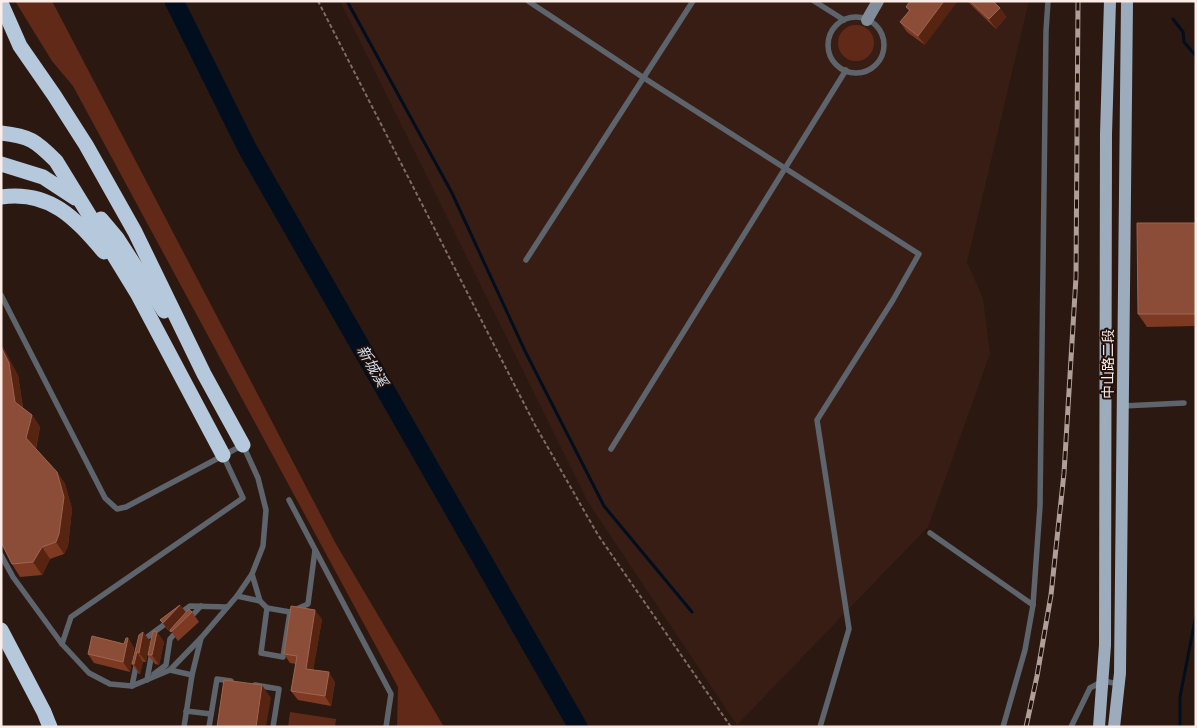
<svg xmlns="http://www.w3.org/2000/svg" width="1197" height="728" font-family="'Noto Sans','Noto Sans TC',sans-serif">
<rect width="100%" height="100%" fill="#2b1811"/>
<!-- built -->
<path fill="#371d14" d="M340 1H1029L967 262 983 298 990 354 928 527 737 725 588 502Z"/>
<!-- green -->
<g fill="#612a18">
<path d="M15 1H52L336 544 444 727H397L398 687 73 86 52 61Z"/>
<circle cx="856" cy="43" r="18"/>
<path d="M290 712 336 719 335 727H288Z"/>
</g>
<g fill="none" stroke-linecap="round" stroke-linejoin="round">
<!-- stream -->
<g stroke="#000e1e" stroke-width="3">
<path d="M347 1 452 193 525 351 604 506 692 612"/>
<path d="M1173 19 1183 32 1184 42 1196 56"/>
<path d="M1180 727V697L1196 615"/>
</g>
<!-- river -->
<path stroke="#000e1e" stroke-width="19" d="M174 1 247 148 578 727"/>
<!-- path -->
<path stroke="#7e6c66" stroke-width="2" stroke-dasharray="4 2.5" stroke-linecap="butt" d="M318 1 535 425 598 535 731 727"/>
<!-- lane -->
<g stroke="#5d646c" stroke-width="5.5">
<path d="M528 1 644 78 919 254 893 300 817 420 849 629 820 727"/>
<path d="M814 1 844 20"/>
<circle cx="856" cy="45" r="28"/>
<path d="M526 260 693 1"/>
<path d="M1 295 105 498 117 509 126 507 243 445 258 478 266 510 263 546 252 574 237 596 201 638 170 670 132 686 110 684 89 673 62 644 13 577 1 555"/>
<path d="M1123 406 1184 403"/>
<path d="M611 449 846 70"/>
<path d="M289 500 391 694 386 727"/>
<path d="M930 533 1033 605"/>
<path d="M252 574 260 601"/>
<path d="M237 596 260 601 267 608 290 612 308 604 315 550"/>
<path d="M267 608 261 653 283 657 290 612"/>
<path d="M179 614 190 606 227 607"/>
<path d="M188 620 201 606"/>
<path d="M142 641 169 621"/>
<path d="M62 644 71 617 243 498 223 455"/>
<path d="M170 670 192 675"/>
<path d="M154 674 166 665 170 639 178 630"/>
<path d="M147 680 152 652"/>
<path d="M255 685 279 689 273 727"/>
<path d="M132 686 137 661"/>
<path d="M186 711 211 714"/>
<path d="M184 727 192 675 201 638"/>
<path d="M209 727 217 679 231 681"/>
<path d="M1003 727 1025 650 1033 605 1040 506 1046 31 1048 1"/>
<path d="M1071 727 1090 688 1103 681 1119 684"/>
</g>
<!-- secondary -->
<path stroke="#818d99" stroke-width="12" d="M867 20 878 1"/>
<!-- primary -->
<g stroke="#9cacbc" stroke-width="12">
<path d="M1099 727 1105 645 1106 134 1110 1"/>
<path d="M1114 727 1120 673 1127 1"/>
</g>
<!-- highway -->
<g stroke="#b6c9dc" stroke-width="15">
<path d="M1 3 20 46 54 95 86 145 135 232 204 374 243 445"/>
<path d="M1 133C30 136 36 141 56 161L137 293 223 455"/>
<path d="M1 164 43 177 75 198"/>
<path d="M1 197C50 190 75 218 104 252"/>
<path d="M101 219 117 238 164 311"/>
<path d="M1 630 44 712 50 727"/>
</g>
<!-- rail casing -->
<g stroke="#af9e99" stroke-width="5">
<path id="rail" d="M1026 727 1037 676 1051 595 1064 473 1076 277 1078 1"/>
</g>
<!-- rail -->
<use href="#rail" stroke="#210f09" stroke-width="3" stroke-dasharray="9" stroke-linecap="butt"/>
</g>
<!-- wall -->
<g fill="#7d3922">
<path d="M910 1 925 45 907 32 900 22 909 11 906 7Z"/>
<path d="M967 1H993L1000 8 1006 17 996 29Z"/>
<path d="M1196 223V326L1147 327 1138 314Z"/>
<path d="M18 375 23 408 32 415 40 427 36 449 57 472 65 484 72 509 68 546 64 554 50 559 42 575 20 577 12 564Z"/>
<path d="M180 605 186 612H192L199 622 178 641 171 631 170 632 167 629 160 620Z"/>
<path d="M322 619 313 670 335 682 331 706 298 700 291 691 296 664 290 663 284 654Z"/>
<path d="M143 632 150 641 146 662H143L140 674H139L132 664Z"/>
<path d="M157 632 164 642 159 665 155 664 148 655Z"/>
<path d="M128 638 134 648 130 672 94 663 88 654 124 644Z"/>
</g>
<!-- shaded-wall -->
<g fill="#572412">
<path d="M944 1H958L925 45 918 36Z"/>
<path d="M1000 8 1006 17 996 29 989 19Z"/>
<path d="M1 343 18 375 24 415 15 402 1 347Z"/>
<path d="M32 415 40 427 35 451 26 438Z"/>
<path d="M57 472 65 484 72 509 68 546 64 554 56 542Z"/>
<path d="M42 547 50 559 42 575 33 562Z"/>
<path d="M180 605 187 614 170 632 163 623Z"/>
<path d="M315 610 322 619 312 678 306 669Z"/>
<path d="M143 632 150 641 146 662 139 653Z"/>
<path d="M157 632 164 642 159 665 152 655Z"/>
<path d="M128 638 134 648 130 672 123 662Z"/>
<path d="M137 652 143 662 140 674 134 664Z"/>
<path d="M329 672 335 682 331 706 325 696Z"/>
<path d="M262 685 271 698 266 727H256Z"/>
</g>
<!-- building -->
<g fill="#8b4d37" stroke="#9c6653">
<path d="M910 1H944L918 36 900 22 910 10 906 7Z"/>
<path d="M970 1H993L1000 8 989 19Z"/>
<path d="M1137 223H1196V314H1138Z"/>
<path d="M1 347 9 363 15 402 32 415 26 438 57 472 64 497 59 534 56 542 42 547 33 562 12 564 1 542Z"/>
<path d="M180 605 163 623 160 620Z"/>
<path d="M291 606 315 610 306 669 329 672 325 696 291 691 297 656 284 654Z"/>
<path d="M189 609 192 612 171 632 170 630Z"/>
<path d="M153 631 157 632 152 655H148Z"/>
<path d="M143 632 139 653 137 652 134 664H132L139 635Z"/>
<path d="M92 636 124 644 126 638H128L123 662 88 654Z"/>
<path d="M224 680 262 685 256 727H217Z"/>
</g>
<g text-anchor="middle" stroke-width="4" stroke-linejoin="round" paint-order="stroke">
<!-- street labels -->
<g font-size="14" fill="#fbece8" stroke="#210f09">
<text transform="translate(1108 364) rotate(-90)" y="5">中山路二段</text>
</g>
<!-- water labels -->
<g font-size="15" font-style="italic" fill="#d1e1f1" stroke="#210f09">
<text transform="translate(372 366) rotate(60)" y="5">新城溪</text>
</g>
</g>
<!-- border -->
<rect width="1197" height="728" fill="none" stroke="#fbece8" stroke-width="5"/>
</svg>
